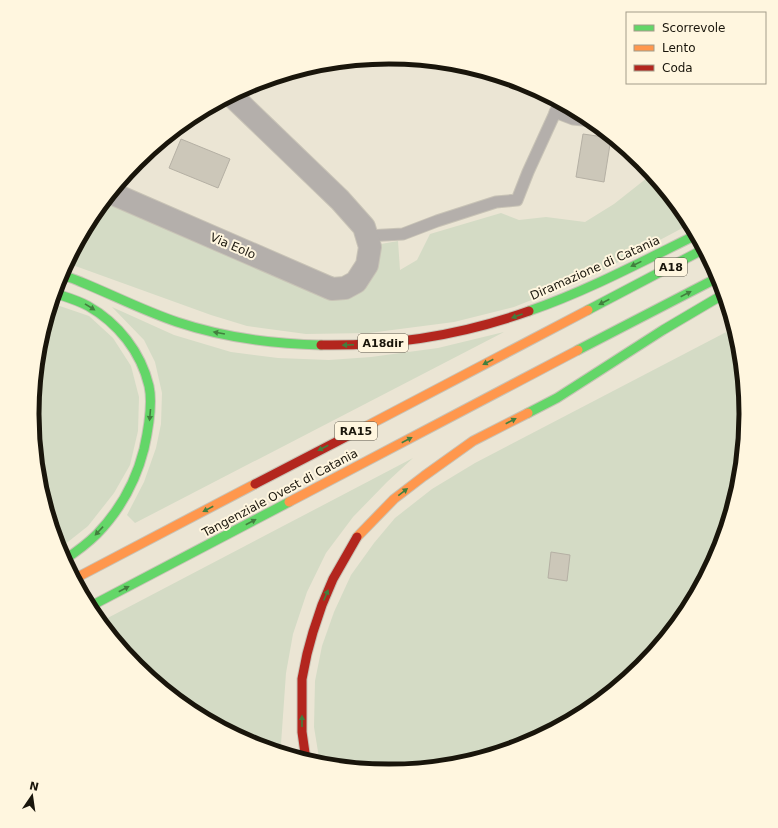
<svg xmlns="http://www.w3.org/2000/svg" width="778" height="828" font-family="'DejaVu Sans',sans-serif">
<rect width="100%" height="100%" fill="#ebe5d4"/>
<!-- green -->
<g fill="#d4dbc5">
<path d="M652 174 686 216 690 224 594 275 514 307 454 322 369 333 306 334 247 326 211 315 67 263 92 215 103 203 111 204 320 294 337 300 353 297 368 284 376 264 381 244 398 241 400 270 417 260 430 234 501 213 519 220 546 217 585 222 614 204Z"/>
<path d="M51 303 89 316 113 338 131 366 139 397 138 431 130 465 114 493 88 526 59 549 39 483 32 414 39 344Z"/>
<path d="M112 307 174 335 231 352 278 358 329 360 371 357 438 348 504 332 135 523 127 515 144 482 156 448 161 424 162 393 155 362 144 340Z"/>
<path d="M734 328 739 345 746 414 739 484 719 551 686 613 641 667 587 711 525 744 458 764 389 771 320 764 314 727 315 681 322 646 334 612 351 575 374 543 395 518 432 489 475 463Z"/>
<path d="M413 458 387 482 353 517 326 553 307 592 293 634 286 673 281 744 282 753 252 744 190 711 136 666 100 622Z"/>
</g>
<!-- building -->
<g fill="#ccc7b9" stroke="#b5b0a4">
<path d="M583 134 611 138 604 182 576 177Z"/>
<path d="M181 139 230 159 218 188 169 168Z"/>
<path d="M551 552 570 555 567 581 548 578Z"/>
</g>
<g fill="none" stroke-linecap="round" stroke-linejoin="round">
<!-- lane casing -->
<g stroke="#c8c3b6" stroke-width="13">
<g id="lane">
<path d="M555 112 573 119 593 121"/>
<path d="M367 236 403 234 437 221 496 202 517 200 528 172 560 102"/>
</g>
</g>
<!-- street casing -->
<g stroke="#c8c3b6" stroke-width="24">
<path id="street" d="M111 193 332 289 345 288 356 282 367 265 370 247 364 227 340 200 231 95"/>
</g>
<!-- fast casing -->
<g stroke="#c8c3b6" stroke-width="11">
<g id="fast">
<path d="M61 275C68 277 75 279 81 282 113 295 144 311 177 322 222 337 274 344 321 345"/>
<path d="M54 293C66 297 77 300 88 306 118 323 141 352 149 386 153 404 148 431 144 449 136 481 120 510 97 534 87 544 76 552 64 560"/>
<path d="M588 310 704 249"/>
<path d="M529 311C587 291 641 262 696 235"/>
<path d="M578 350 719 277"/>
<path d="M528 413 557 398 663 330 724 294"/>
<path d="M89 607 289 502"/>
</g>
</g>
<!-- slow casing -->
<g stroke="#c8c3b6" stroke-width="11">
<g id="slow">
<path d="M365 427 588 310"/>
<path d="M289 502 578 350"/>
<path d="M357 537 394 499 424 476 473 441 528 413"/>
<path d="M74 579 255 484"/>
</g>
</g>
<!-- jam casing -->
<g stroke="#c8c3b6" stroke-width="11">
<g id="jam">
<path d="M321 345C392 346 462 335 529 311"/>
<path d="M255 484 365 427"/>
<path d="M306 760 302 732V679L307 654 313 632 322 605 333 579 357 537"/>
</g>
</g>
<!-- lane -->
<use href="#lane" stroke="#b4afab" stroke-width="11"/>
<!-- street -->
<use href="#street" stroke="#b4afab" stroke-width="22"/>
<!-- fast -->
<use href="#fast" stroke="#63d668" stroke-width="9"/>
<!-- slow -->
<use href="#slow" stroke="#ff974d" stroke-width="9"/>
<!-- jam -->
<use href="#jam" stroke="#b3261e" stroke-width="9"/>
</g>
<!-- one-way arrows -->
<defs><path id="oneway-solid" d="M-6-.8H1V-3.2L6.5 0L1 3.2V.8H-6Z"/></defs>
<g fill="#427f3e">
<use href="#oneway-solid" transform="translate(636 264) rotate(154)"/>
<use href="#oneway-solid" transform="translate(686 294) rotate(-27)"/>
<use href="#oneway-solid" transform="translate(604 302) rotate(153)"/>
<use href="#oneway-solid" transform="translate(90 307) rotate(32)"/>
<use href="#oneway-solid" transform="translate(517 316) rotate(160)"/>
<use href="#oneway-solid" transform="translate(219 333) rotate(-170)"/>
<use href="#oneway-solid" transform="translate(348 345) rotate(178)"/>
<use href="#oneway-solid" transform="translate(488 362) rotate(153)"/>
<use href="#oneway-solid" transform="translate(150 415) rotate(95)"/>
<use href="#oneway-solid" transform="translate(511 421) rotate(-27)"/>
<use href="#oneway-solid" transform="translate(407 440) rotate(-28)"/>
<use href="#oneway-solid" transform="translate(323 448) rotate(152)"/>
<use href="#oneway-solid" transform="translate(403 492) rotate(-38)"/>
<use href="#oneway-solid" transform="translate(208 509) rotate(152)"/>
<use href="#oneway-solid" transform="translate(251 522) rotate(-28)"/>
<use href="#oneway-solid" transform="translate(99 531) rotate(133)"/>
<use href="#oneway-solid" transform="translate(124 589) rotate(-28)"/>
<use href="#oneway-solid" transform="translate(326 595) rotate(-67)"/>
<use href="#oneway-solid" transform="translate(302 721) rotate(-90)"/>
</g>
<g text-anchor="middle" stroke-width="4" stroke-linejoin="round" paint-order="stroke">
<!-- shield labels -->
<g fill="#fff6df" stroke="#5e584b" stroke-width="1">
<rect x="655" y="258" width="32" height="18" rx="3"/>
<rect x="358" y="334" width="50" height="18" rx="3"/>
<rect x="335" y="422" width="42" height="18" rx="3"/>
</g>
<g font-size="11" font-weight="bold" fill="#19150b">
<text x="671" y="271">A18</text>
<text x="383" y="347">A18dir</text>
<text x="356" y="435">RA15</text>
</g>
<!-- street labels -->
<g font-size="12" fill="#19150b" stroke="#fff6df">
<text transform="translate(233 246) rotate(23)" y="4">Via Eolo</text>
<text transform="translate(595 268) rotate(-24)" y="4">Diramazione di Catania</text>
<text transform="translate(280 493) rotate(-28)" y="4">Tangenziale Ovest di Catania</text>
</g>
</g>
<!-- crop -->
<path d="M0 0H778V828H0ZM39 414a350 350 0 1 1 700 0a350 350 0 1 1-700 0Z" fill="#fff6df" fill-rule="evenodd"/>
<path fill="none" stroke="#19150b" stroke-width="5" d="M39 414a350 350 0 1 1 700 0a350 350 0 1 1-700 0Z"/>
<!-- legend -->
<rect x="626" y="12" width="140" height="72" fill="#fff6df" stroke="#a39c8a"/>
<rect x="634" y="25" width="20" height="6" fill="#63d668" stroke="#a39c8a"/>
<text x="662" y="32" font-size="12" fill="#19150b">Scorrevole</text>
<rect x="634" y="45" width="20" height="6" fill="#ff974d" stroke="#a39c8a"/>
<text x="662" y="52" font-size="12" fill="#19150b">Lento</text>
<rect x="634" y="65" width="20" height="6" fill="#b3261e" stroke="#a39c8a"/>
<text x="662" y="72" font-size="12" fill="#19150b">Coda</text>
<!-- north arrow -->
<g transform="translate(32 796) rotate(13)" stroke="#fff6df" stroke-width="3" paint-order="stroke">
<path d="M0-3L7 15L0 10L-7 15Z" fill="#19150b"/>
<text y="-6" font-size="11" font-weight="bold" text-anchor="middle" fill="#19150b">N</text>
</g>
</svg>
